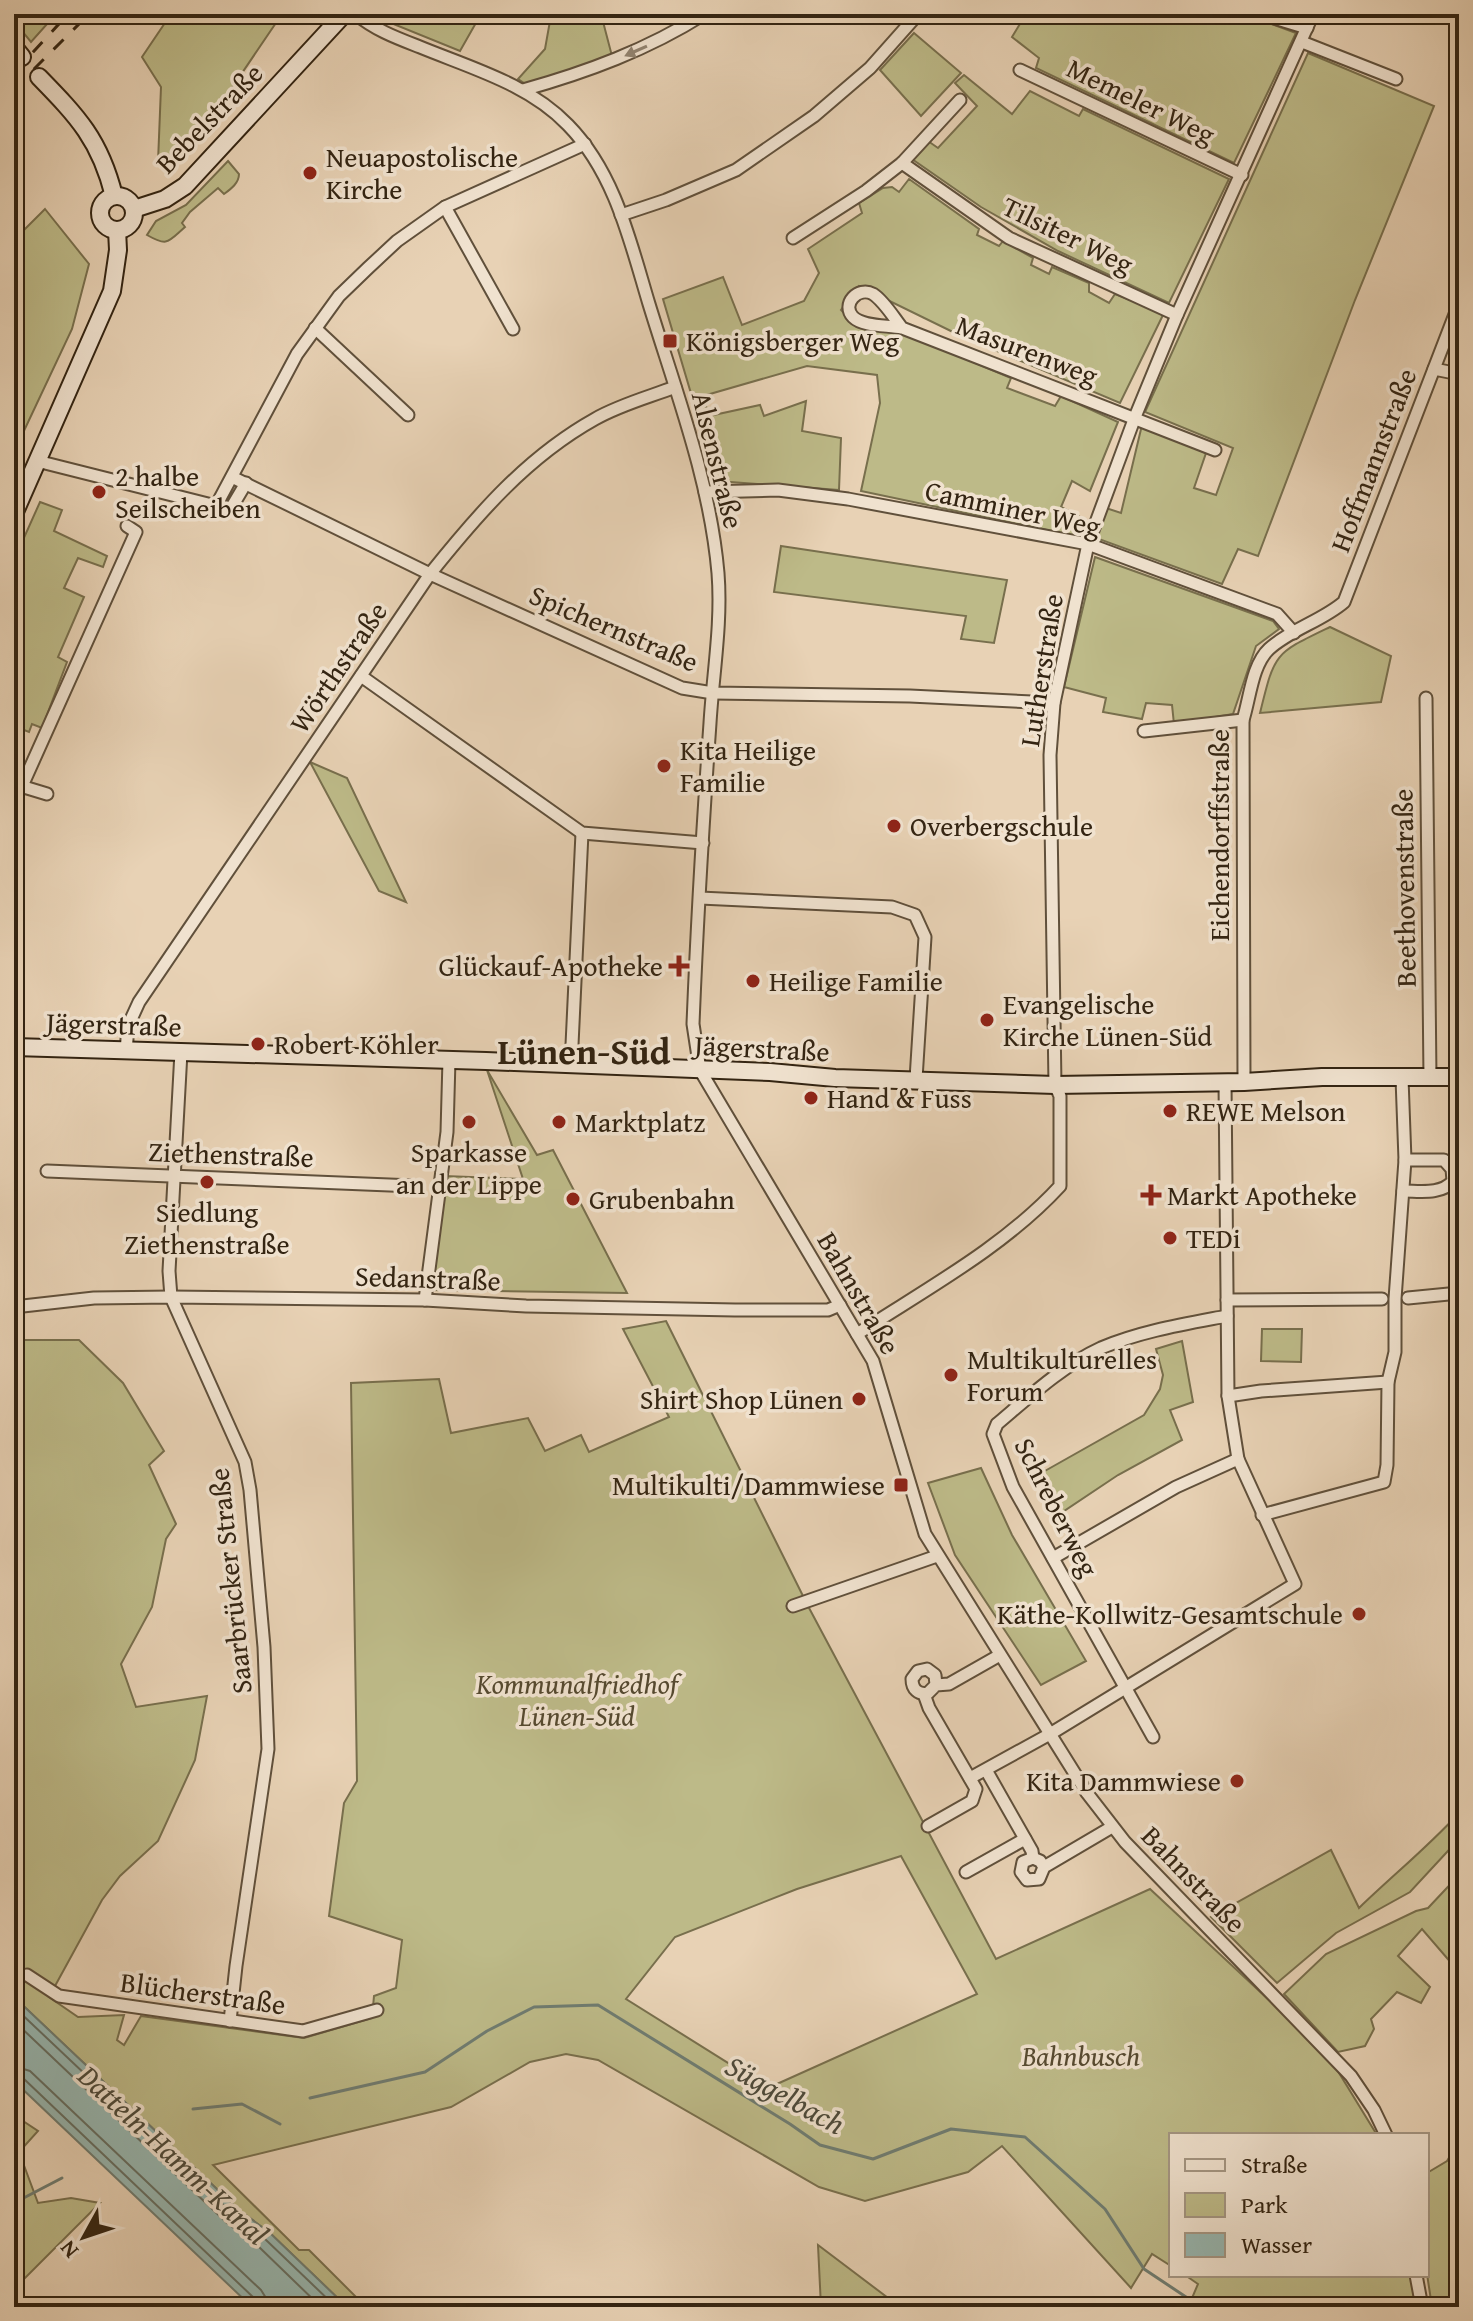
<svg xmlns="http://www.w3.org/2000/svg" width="1473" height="2321" font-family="'Gentium Book Plus',serif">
<rect width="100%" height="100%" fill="#e8d2b5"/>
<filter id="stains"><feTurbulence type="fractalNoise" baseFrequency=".0025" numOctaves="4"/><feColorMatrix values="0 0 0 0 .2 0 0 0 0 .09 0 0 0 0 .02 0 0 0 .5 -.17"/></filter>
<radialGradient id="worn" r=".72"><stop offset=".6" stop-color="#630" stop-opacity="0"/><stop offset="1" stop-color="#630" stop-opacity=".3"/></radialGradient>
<!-- green -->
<g fill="#bdba88" stroke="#786f4d" stroke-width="2" fill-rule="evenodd">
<path d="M25 14H56L31 42 17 25Z"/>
<path d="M171 14H282L198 138 158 162 161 87 142 57Z"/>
<path d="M383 14H481L460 51 386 21Z"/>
<path d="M542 14H601L612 56 527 85 518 79 545 49 550 21Z"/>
<path d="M1026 14H1244L1296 33 1234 163 1036 68 1039 58 1012 37Z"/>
<path d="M914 33 961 73 921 116 880 70Z"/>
<path d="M1308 53 1434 106 1355 300 1258 556 1238 549 1222 584 1096 538 1106 508 1121 513 1142 425 1206 453 1194 488 1216 495 1233 448 1145 412Z"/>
<path d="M964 75 1012 114 1030 91 1079 116 1083 109 1229 179 1169 303 1058 251 981 207 912 159 928 141 938 148 977 106 955 83Z"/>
<path d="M228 161 239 174C239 183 231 189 224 194L218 188 190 212 182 223 185 227C168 242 168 247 147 235L156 221 186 205Z"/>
<path d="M909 179 979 229 977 235 999 246 1003 241 1033 258 1031 265 1049 274 1052 267 1089 283V292L1109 303 1115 294 1164 313 1120 403 957 334 859 286 841 310 857 327 902 332 1011 378 1007 388 1055 406 1061 396 1118 422 1090 491 1072 481 1061 507 1086 520 1080 537 861 491 880 403 877 375 807 366 703 396 709 416 760 405 764 416 806 401 802 431 841 438 839 490 717 481 663 299 723 277 742 325 804 301 819 273 808 249 862 213 859 203 883 188 892 187 899 192Z"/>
<path d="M45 209 89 264 72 329 14 452V240Z"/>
<path d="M40 502 62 510 54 531 107 556 103 567 78 558 64 588 84 597 58 657 67 662 42 728 32 724 29 732 14 726V560Z"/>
<path d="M781 546 1007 580 994 643 961 639 966 616 774 592Z"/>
<path d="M1095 557 1273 621 1279 629 1256 646 1233 714 1174 724 1172 705 1146 703 1142 719 1103 712 1106 698 1064 687Z"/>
<path d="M1330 627 1391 656 1381 702 1260 713C1275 652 1274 654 1330 627Z"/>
<path d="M310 762 347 778 406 902 379 891Z"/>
<path d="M487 1070 537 1155 553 1150 627 1293 430 1290 445 1176 523 1179Z"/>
<path d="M666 1321 808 1606 996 1959 1150 1889 1328 2055 1377 2135H1171V2266L1152 2254 1131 2288 1002 2146 968 2172 865 2201 819 2187 598 2060 566 2054 530 2062 451 2107 213 2165 299 2250H309L358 2299 377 2307H347L270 2233 239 2210 14 1997V1340H79L123 1383 164 1451 149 1465 176 1524 166 1539 152 1607 121 1664 136 1707 207 1696 195 1760 158 1841 120 1876 102 1900 49 1997 78 2017 124 2015 117 2040 124 2045 141 2016 304 2038 372 2018 374 1996 396 1988 402 1940 329 1916 344 1803 357 1781 351 1383 439 1379 451 1433 528 1418 545 1451 581 1435 589 1452 669 1417 623 1329ZM901 1856 977 1994 768 2088 626 1999 675 1937 797 1889Z"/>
<path d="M1262 1329H1302L1301 1362 1261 1361Z"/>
<path d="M1182 1341 1193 1402 1170 1410 1182 1440 1118 1475 1061 1513 1036 1476 1144 1415 1160 1389 1163 1375 1156 1349Z"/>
<path d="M981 1468 1012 1535 1086 1661 1041 1685 955 1555 928 1483Z"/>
<path d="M1459 1813V1839L1410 1892 1336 1933 1277 1983 1211 1917 1331 1850 1359 1908C1392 1876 1428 1847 1459 1813Z"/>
<path d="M1459 1875V1972L1422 1929 1398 1956 1430 1987 1421 2003 1397 1992 1371 2019 1374 2029 1365 2046 1338 2052 1284 1994 1326 1954 1416 1911 1428 1908Z"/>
<path d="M14 2115 38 2131 19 2152 38 2203 71 2198 100 2203 14 2289Z"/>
<path d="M1459 2141V2307H1432L1427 2274V2173L1447 2161Z"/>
<path d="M818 2245 900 2307H821Z"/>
<path d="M1185 2275H1411L1416 2307H1207L1192 2298 1198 2284Z"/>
</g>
<!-- water -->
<path fill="#97b7b1" stroke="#6f7c71" stroke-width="2" d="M14 1997 239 2210 270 2233 347 2307H252L14 2081Z"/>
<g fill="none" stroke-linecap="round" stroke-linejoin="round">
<!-- shore -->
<g stroke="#656e62" stroke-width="2">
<path d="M14 2007 234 2215 265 2239 336 2307"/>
<path d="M14 2021 227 2223 258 2246 321 2307"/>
<path d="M14 2066 30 2071 261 2290 266 2298 267 2307"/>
<path d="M14 2076 23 2078 254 2298 257 2307"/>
</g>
<!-- stream -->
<g stroke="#6f7c71" stroke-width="3">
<path d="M310 2098 425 2072 487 2031 534 2007 598 2005 790 2124 820 2145 873 2159 951 2129 1025 2137 1105 2209 1144 2269 1201 2307"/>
<path d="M193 2109 242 2104 280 2124"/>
<path d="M14 2203 62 2178"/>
</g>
<!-- street casing -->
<g stroke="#60503b" stroke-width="15">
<g id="street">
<path d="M356 14C375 30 397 38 420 47 471 68 529 84 568 125 615 173 630 241 649 304 676 392 710 481 718 573 722 623 713 673 710 723 703 823 697 924 693 1024L700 1070 873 1361 925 1534 1087 1793 1125 1842 1351 2076 1374 2110 1386 2135"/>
<path d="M1261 14 1307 28"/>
<path d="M1302 42 1396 79"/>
<path d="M1020 70 1242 175"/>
<path d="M523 90C587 72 647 50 704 14"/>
<path d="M902 163 1009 238 1177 315"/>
<path d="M445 207 513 329"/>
<path d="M621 215 666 200 736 170 814 116 870 68 918 14"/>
<path d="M793 238 866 191 902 163 960 100"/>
<path d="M315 328 408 415"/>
<path d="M902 328C894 318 884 301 873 294 858 286 841 304 853 317 863 327 888 325 902 328L1215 450"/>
<path d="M1434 369 1459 374"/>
<path d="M37 461 216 506"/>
<path d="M232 477 430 574 682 688 713 693 910 696 1054 703"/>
<path d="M246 483 230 510 216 506 297 354 339 296 368 268 397 241 445 207 585 144"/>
<path d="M705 492 778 490 848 499 1088 544 1277 614 1294 633"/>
<path d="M361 676 582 833 703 843"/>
<path d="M1426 698 1430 1078"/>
<path d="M1144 731 1243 720"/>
<path d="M14 784 47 794"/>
<path d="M22 786 136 532 127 526"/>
<path d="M700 898 892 907 915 915 925 937 916 1079"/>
<path d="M126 1052 128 1026 139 1002 430 574C478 514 527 457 595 419 619 405 649 397 675 387"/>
<path d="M181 1052 169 1271 171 1297 245 1462 250 1490 264 1647 268 1749 236 1966 230 2021"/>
<path d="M571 1066 582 833"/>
<path d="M1244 1082 1243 720C1250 698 1252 665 1269 649 1291 629 1322 621 1344 602L1459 304"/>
<path d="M47 1171 414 1186"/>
<path d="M1403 1191C1420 1191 1441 1195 1453 1181L1452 1169 1444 1160H1405"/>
<path d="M1408 1298 1459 1293"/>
<path d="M425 1300 447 1132 449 1060"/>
<path d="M1227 1300 1382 1299"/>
<path d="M14 1307 94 1298 171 1297 425 1300 526 1306 735 1310H828L840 1305"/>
<path d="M857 1334C926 1289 1004 1247 1060 1186V1096L1055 1085 1050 755 1054 703 1088 544 1135 417 1177 315 1313 14"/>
<path d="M1228 1396 1261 1391 1388 1382"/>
<path d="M1262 1515 1384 1482 1387 1465 1388 1382 1395 1352V1299L1405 1160 1402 1078"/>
<path d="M1053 1558 1176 1487 1238 1459"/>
<path d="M793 1606 937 1556"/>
<path d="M936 1685 935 1675 927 1669 918 1671 912 1679C912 1689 918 1695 928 1693L936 1685 949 1684 1000 1655"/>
<path d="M924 1694 929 1708 976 1789 972 1801 928 1826"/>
<path d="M1153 1737 1013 1487 993 1434 997 1424C1029 1397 1062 1366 1101 1348 1141 1331 1185 1324 1227 1316"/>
<path d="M986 1770 1032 1851 1033 1858"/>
<path d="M970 1778 1050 1734 1295 1584 1238 1459 1228 1396 1225 1082"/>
<path d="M1044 1867 1040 1861 1033 1858 1023 1862 1021 1872 1027 1880 1039 1879 1044 1867 1112 1827"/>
<path d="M966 1872 1025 1839"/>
<path d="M27 1975 59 1996 303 2031 377 2010"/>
<path d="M1416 2275 1422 2307"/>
</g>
</g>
<!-- secondary casing -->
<g stroke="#332412" stroke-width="20">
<g id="secondary">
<path d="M14 47 22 57"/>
<path d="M39 77C78 117 100 140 114 196"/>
<circle cx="117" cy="213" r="17"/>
<path d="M134 209 165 199 185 186 344 14"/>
<path d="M14 514 112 291 118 250 117 230"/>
<path d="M14 1047 486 1061 770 1072 835 1078 1055 1085 1244 1082 1322 1077H1459"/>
</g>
</g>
<!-- street -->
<use href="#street" stroke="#f0e2cf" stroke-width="11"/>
<!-- secondary -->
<use href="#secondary" stroke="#f0e2cf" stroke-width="16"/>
<!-- rail -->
<g stroke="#332412" stroke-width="3" stroke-dasharray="14 14" stroke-linecap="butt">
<path d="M14 73 68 14"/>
<path d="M14 89 89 14"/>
</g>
</g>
<!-- one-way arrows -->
<defs><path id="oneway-solid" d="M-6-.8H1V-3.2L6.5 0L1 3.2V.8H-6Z" transform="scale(2)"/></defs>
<use fill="#928370" href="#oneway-solid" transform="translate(636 51) rotate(156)"/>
<!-- markers -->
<g fill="#8f2418" stroke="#f0e2cf" stroke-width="3">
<circle cx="310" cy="173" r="8"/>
<rect x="662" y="333" width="16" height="16" rx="4"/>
<circle cx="99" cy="492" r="8"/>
<circle cx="664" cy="766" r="8"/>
<circle cx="894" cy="826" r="8"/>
<path d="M675 954h8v8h8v8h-8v8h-8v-8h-8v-8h8z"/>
<circle cx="753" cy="981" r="8"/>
<circle cx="987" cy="1020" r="8"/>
<circle cx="258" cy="1044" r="8"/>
<circle cx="811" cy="1098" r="8"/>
<circle cx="1170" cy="1111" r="8"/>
<circle cx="469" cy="1122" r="8"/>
<circle cx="559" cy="1122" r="8"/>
<circle cx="207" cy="1182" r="8"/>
<path d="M1147 1183h8v8h8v8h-8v8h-8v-8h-8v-8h8z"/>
<circle cx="573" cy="1199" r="8"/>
<circle cx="1170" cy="1238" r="8"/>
<circle cx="951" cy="1375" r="8"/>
<circle cx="859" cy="1399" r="8"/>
<rect x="893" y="1477" width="16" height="16" rx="4"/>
<circle cx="1359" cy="1614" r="8"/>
<circle cx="1237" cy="1781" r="8"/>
</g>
<g text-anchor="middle" stroke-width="7" stroke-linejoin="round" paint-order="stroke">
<!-- street labels -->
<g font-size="28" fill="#332412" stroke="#f0e2cf">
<text transform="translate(1141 101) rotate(26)" y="10">Memeler Weg</text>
<text transform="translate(209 118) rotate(-46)" y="10">Bebelstraße</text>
<text transform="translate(1068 235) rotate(26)" y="10">Tilsiter Weg</text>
<text transform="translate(1027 350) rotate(21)" y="10">Masurenweg</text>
<text transform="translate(718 460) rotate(76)" y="10">Alsenstraße</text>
<text transform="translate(1373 460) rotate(-69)" y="10">Hoffmannstraße</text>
<text transform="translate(1013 508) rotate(12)" y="10">Camminer Weg</text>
<text transform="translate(614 628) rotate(23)" y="10">Spichernstraße</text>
<text transform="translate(338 667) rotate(-56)" y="10">Wörthstraße</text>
<text transform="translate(1041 670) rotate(-81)" y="10">Lutherstraße</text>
<text transform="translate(1219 835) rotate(-90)" y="10">Eichendorffstraße</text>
<text transform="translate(1404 888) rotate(-91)" y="10">Beethovenstraße</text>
<text transform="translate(114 1024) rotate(2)" y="10">Jägerstraße</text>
<text transform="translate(762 1048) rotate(3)" y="10">Jägerstraße</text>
<text transform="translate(231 1154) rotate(2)" y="10">Ziethenstraße</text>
<text transform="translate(428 1278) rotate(2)" y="10">Sedanstraße</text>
<text transform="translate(859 1293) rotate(60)" y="10">Bahnstraße</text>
<text transform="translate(1057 1507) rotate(63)" y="10">Schreberweg</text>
<text transform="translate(230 1581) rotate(-96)" y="10">Saarbrücker Straße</text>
<text transform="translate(1194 1879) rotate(46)" y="10">Bahnstraße</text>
<text transform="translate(203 1993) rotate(8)" y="10">Blücherstraße</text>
</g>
<!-- poi labels -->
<g font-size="28" fill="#332412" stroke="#f0e2cf" text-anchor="start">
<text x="326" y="167">Neuapostolische<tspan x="326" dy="32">Kirche</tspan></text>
<text x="686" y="351">Königsberger Weg</text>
<text x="115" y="486">2 halbe<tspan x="115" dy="32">Seilscheiben</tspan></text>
<text x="680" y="760">Kita Heilige<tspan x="680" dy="32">Familie</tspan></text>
<text x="910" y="836">Overbergschule</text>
<text x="663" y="976" text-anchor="end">Glückauf-Apotheke</text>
<text x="769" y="991">Heilige Familie</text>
<text x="1003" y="1014">Evangelische<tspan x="1003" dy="32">Kirche Lünen-Süd</tspan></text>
<text x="274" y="1054">Robert Köhler</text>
<text x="827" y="1108">Hand &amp; Fuss</text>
<text x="1186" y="1121">REWE Melson</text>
<text x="575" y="1132">Marktplatz</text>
<text x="469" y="1162" text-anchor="middle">Sparkasse<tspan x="469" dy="32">an der Lippe</tspan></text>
<text x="1167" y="1205">Markt Apotheke</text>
<text x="589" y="1209">Grubenbahn</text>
<text x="207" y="1222" text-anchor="middle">Siedlung<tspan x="207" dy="32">Ziethenstraße</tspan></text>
<text x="1186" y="1248">TEDi</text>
<text x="967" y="1369">Multikulturelles<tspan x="967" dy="32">Forum</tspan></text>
<text x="843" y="1409" text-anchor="end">Shirt Shop Lünen</text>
<text x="885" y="1495" text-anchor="end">Multikulti/Dammwiese</text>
<text x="1343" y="1624" text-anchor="end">Käthe-Kollwitz-Gesamtschule</text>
<text x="1221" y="1791" text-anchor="end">Kita Dammwiese</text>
</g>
<!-- park labels -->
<g font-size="28" font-style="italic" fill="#564a30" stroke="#f0e2cf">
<text x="577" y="1694">Kommunalfriedhof<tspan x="577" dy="32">Lünen-Süd</tspan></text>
<text x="1081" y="2066">Bahnbusch</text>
</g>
<!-- water labels -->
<g font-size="30" font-style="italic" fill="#4c493a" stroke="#f0e2cf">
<text transform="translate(785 2095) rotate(29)" y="10">Süggelbach</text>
<text transform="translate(173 2155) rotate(43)" y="10">Datteln-Hamm-Kanal</text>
</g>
<!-- district labels -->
<g font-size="36" font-weight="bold" fill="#332412" stroke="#f0e2cf">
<text x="584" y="1064">Lünen-Süd</text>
</g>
</g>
<!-- margin -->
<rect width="1473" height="2321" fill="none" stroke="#e8d2b5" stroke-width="48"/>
<rect x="16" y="16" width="1441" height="2289" fill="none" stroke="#332412" stroke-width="4"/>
<rect x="24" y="24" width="1425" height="2273" fill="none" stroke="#332412" stroke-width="2"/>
<!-- legend -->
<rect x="1169" y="2133" width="260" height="144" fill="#f0e2cf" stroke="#a49683" stroke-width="2"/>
<rect x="1185" y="2159" width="40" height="12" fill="#f0e2cf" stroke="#a49683" stroke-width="2"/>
<text x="1241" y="2173" font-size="24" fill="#332412">Straße</text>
<rect x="1185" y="2193" width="40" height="24" fill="#bdba88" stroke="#a49683" stroke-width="2"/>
<text x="1241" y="2213" font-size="24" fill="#332412">Park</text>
<rect x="1185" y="2233" width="40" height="24" fill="#97b7b1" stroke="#a49683" stroke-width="2"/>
<text x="1241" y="2253" font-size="24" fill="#332412">Wasser</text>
<!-- north arrow -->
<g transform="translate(84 2237) rotate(230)" stroke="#f0e2cf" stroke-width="6" paint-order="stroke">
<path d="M0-6L14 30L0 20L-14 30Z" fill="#332412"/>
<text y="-12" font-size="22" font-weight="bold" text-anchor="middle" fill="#332412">N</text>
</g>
<rect width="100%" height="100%" filter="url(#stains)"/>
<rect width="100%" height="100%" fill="url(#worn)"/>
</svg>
